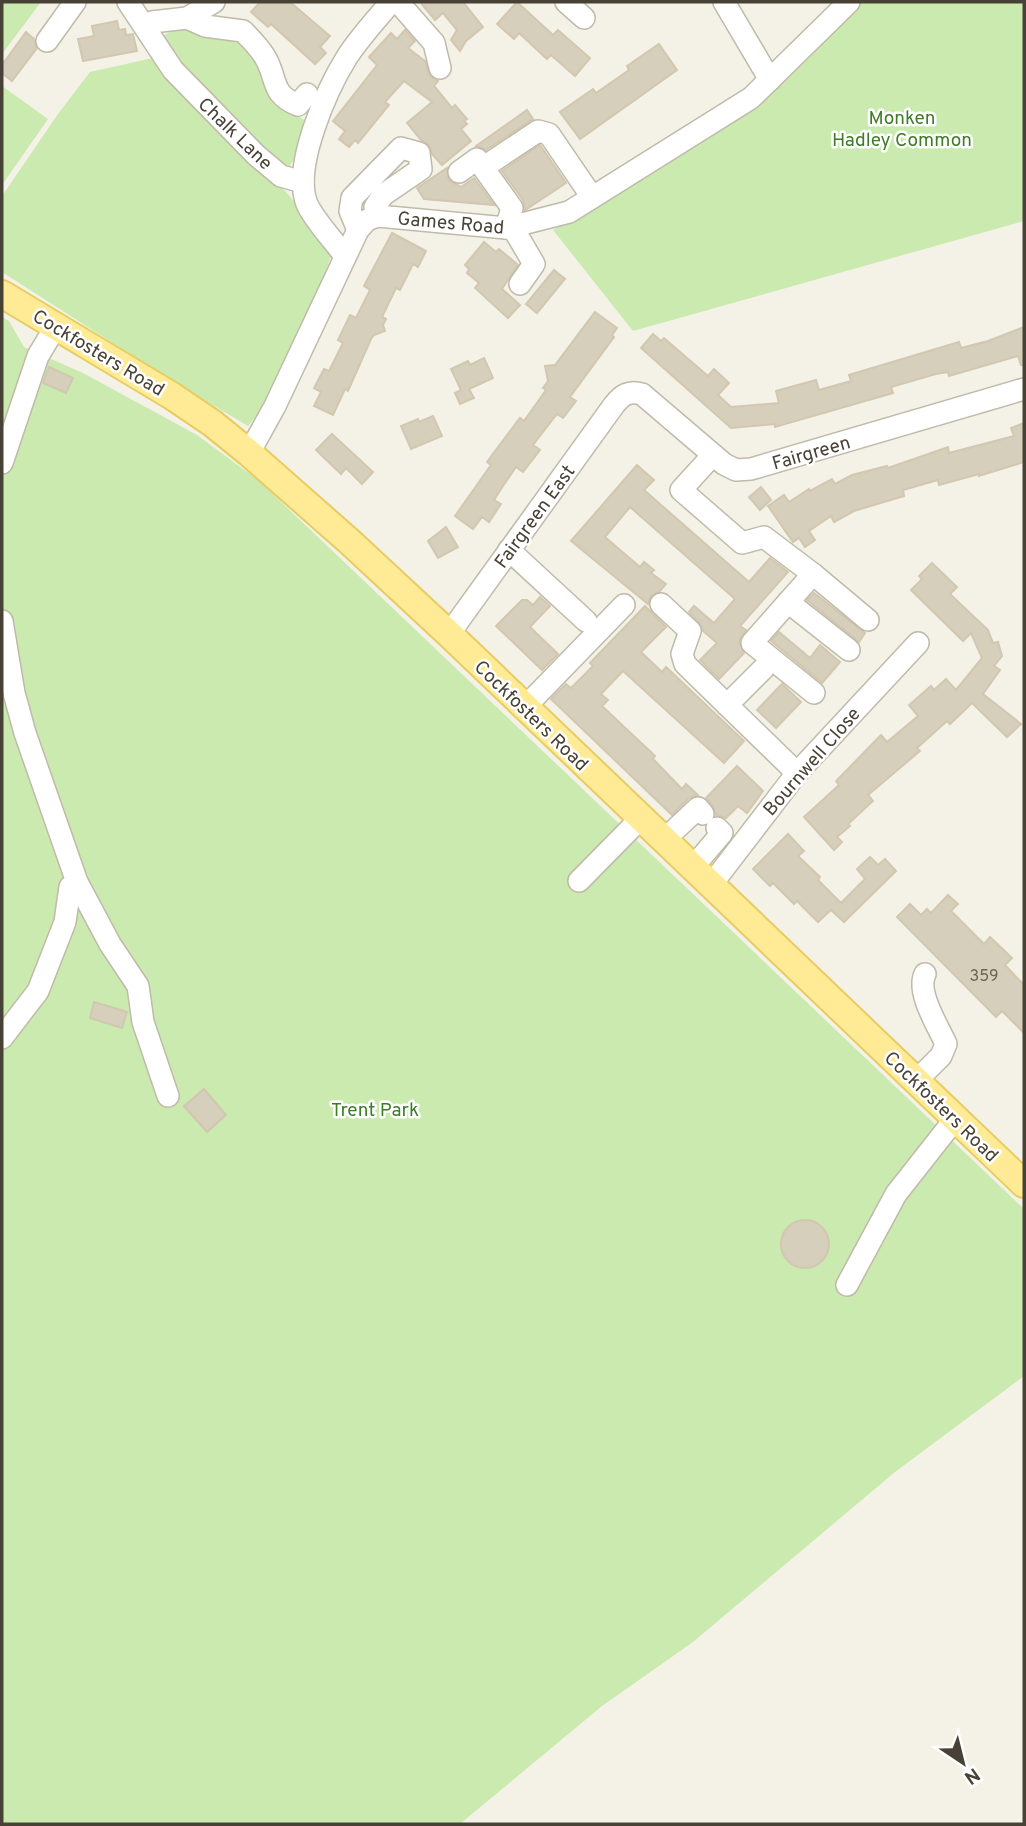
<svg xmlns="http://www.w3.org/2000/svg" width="1026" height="1826" font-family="Overpass,sans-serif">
<rect width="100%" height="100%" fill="#f4f2e7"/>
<!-- green -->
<g fill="#caeaaf">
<path d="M2 2H41L2 54Z"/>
<path d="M861 2H1024V221L633 331 553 230 577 213 652 172 755 103Z"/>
<path d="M181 26 244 37 280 102 304 120 296 156 289 167 277 164 175 65 159 38Z"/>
<path d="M153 58 169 78 287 193 333 251 322 281 262 410 248 426 161 374 2 272V196L58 114 90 72Z"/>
<path d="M2 86 48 119 2 185Z"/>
<path d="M2 317 9 321 24 347 83 373 197 435 258 480 1024 1209V1376L895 1472 693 1642 602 1706 460 1824H2Z"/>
</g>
<!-- building -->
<g fill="#d6cfbc" stroke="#d2c7af" stroke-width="2">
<path d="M260 2H290L330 36 320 47 326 53 315 64 271 24 268 27 251 12Z"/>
<path d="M420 2H463L483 27 466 41 460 51 451 40 457 30 443 13 435 20Z"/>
<path d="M517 2 553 35 558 30 590 58 575 76 551 55 547 59 519 33 514 39 497 24Z"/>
<path d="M117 21 119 30 125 29 126 35 133 34 137 51 83 61 78 39 94 36 92 26Z"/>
<path d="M405 30 415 41 408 48 425 61 430 76 438 81 434 86 452 108 455 105 467 119 464 121 467 124 461 129 471 141 442 165 432 154 429 145 421 140 407 123 432 102 404 81 385 102 389 105 358 143 355 140 349 147 339 139 345 131 333 121 377 65 369 57 391 33 397 39Z"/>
<path d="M26 32 34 39 37 48 12 81 2 73V65Z"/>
<path d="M659 44 677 70 580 139 560 112 593 89 596 93 629 70 627 66Z"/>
<path d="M527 110 533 119 486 150 476 146Z"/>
<path d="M540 145 566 183 525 210 523 200 502 171Z"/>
<path d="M447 168 449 180 461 187 474 178 494 205 424 199 417 188Z"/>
<path d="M392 233 426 251 418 267 413 264 400 290 396 288 382 317 386 319 383 325 385 331 374 335 371 339 348 391 345 389 333 415 314 406 321 392 314 388 324 369 329 371 343 343 338 340 350 315 356 318 370 290 364 286Z"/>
<path d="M484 242 496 252 499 249 518 265 502 289 520 305 508 318 475 288 479 283 467 273 469 269 465 265Z"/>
<path d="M554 270 565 279 537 313 526 304Z"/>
<path d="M595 312 617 328 612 335 614 337 570 397 576 401 563 418 557 414 533 445 540 450 523 472 516 467 503 486 494 500 501 504 489 522 482 517 473 529 455 516 491 465 487 462 501 443 520 418 524 421 546 390 543 388 548 381 545 366 555 365Z"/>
<path d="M1024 327V365H1021L1018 356 949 376 948 372 936 374 891 387 893 393 775 427V424L731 428 641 348 653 334 661 341 664 338 708 376 714 369 729 383 718 395 731 407 779 403 776 391 816 380 819 390 851 381 849 375 959 342 961 348 988 341Z"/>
<path d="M484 358 493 378 469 389 474 398 460 404 455 393 461 390 451 369 468 361 470 365Z"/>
<path d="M49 367 73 378 66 393 43 383Z"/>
<path d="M433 416 442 436 411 449 401 426 418 419 419 422Z"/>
<path d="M1024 423V462L979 476V474L939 485 938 480 903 490 904 496 854 511 834 522 831 516 809 531 815 540 805 547 799 538 793 542 768 506 784 495 789 502 809 489 810 491 832 479 835 484 852 475 887 466 888 468 948 447 949 453 1014 436 1011 428Z"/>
<path d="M332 434 373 472 362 484 346 468 341 474 316 450Z"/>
<path d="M637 465 654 480 644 490 749 582 770 558 788 572 740 626 746 630 739 641 744 653 719 679 700 660 717 643 703 631 699 622 689 612 694 606 714 623 735 599 630 507 605 537 640 567 644 562 654 570 651 573 666 584 660 591 651 596 648 604 571 541Z"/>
<path d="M761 487 771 500 760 510 749 497Z"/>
<path d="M446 527 458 547 438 558 428 541Z"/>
<path d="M932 563 957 587 950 594 988 630 993 643 998 642 1002 656 994 666 1000 670 983 694 1021 724 1007 737 972 703 950 724 947 721 917 748 920 751 868 795 873 801 848 824 850 826 837 837 842 842 834 850 804 817 839 785 836 781 881 735 887 742 918 716 909 705 931 686 934 690 946 679 956 690 982 658 971 633 963 641 911 590 922 579 919 576Z"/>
<path d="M814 593 865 633 859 642 807 600Z"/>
<path d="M540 597 550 606 530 627 558 654 542 670 496 626 522 600H527L533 605Z"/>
<path d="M645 606 666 627 641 652 662 672 666 667 744 741 724 763 623 671 601 694 608 700 602 706 655 756 653 759 682 789 686 784 698 795 689 798 672 815 551 699 566 684 571 688 593 666 590 663Z"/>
<path d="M779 632 810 658 820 645 840 662 822 683 771 641Z"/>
<path d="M782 684 801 702 776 728 757 710Z"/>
<path d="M737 766 763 791 747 813 738 806 726 818 716 815 713 806 706 798Z"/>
<path d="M788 834 804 851 798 856 820 877 818 880 841 903 865 879 857 869 870 857 878 865 885 859 896 871 844 922 831 910 818 922 797 901 794 904 773 883 770 886 753 869Z"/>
<path d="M948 895 958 904 951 911 984 944 990 937 1012 958 1005 965 1024 985V1033L1002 1011 996 1017 897 917 910 904 921 915 927 909 931 913Z"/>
<path d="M94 1002 127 1012 122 1028 90 1018Z"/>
<path d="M204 1089 226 1115 207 1132 184 1106Z"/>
<circle cx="805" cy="1244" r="24"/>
</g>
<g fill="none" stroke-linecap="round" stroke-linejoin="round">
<!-- minor casing -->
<g stroke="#c0baa9" stroke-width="24">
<g id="minor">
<path d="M128 2 173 70 256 155 281 176 303 182"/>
<path d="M398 2 434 43 440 68"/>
<path d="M566 2 584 18"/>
<path d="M724 2 770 80"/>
<path d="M187 18 205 26 243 31C251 39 259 47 265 57 278 79 270 94 298 105L307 94"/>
<path d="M145 27 152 22 187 18 214 2"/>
<path d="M47 41 75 2"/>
<path d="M493 161 538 131 549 134 592 197"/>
<path d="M459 172 477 159 512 208 506 228"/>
<path d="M513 228 534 264 520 284"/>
<path d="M358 230 350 211 352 198 401 148 419 153 421 169 383 195 375 207 378 216"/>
<path d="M345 256C334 241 314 220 307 204 292 167 327 89 347 57 360 37 376 20 391 2"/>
<path d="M249 453 275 406 358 230 367 220 378 216 506 228 569 212 751 98 849 2"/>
<path d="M713 455 681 490 742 543 764 537 813 574 752 643 814 693"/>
<path d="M2 463 38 356 56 326"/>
<path d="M509 550 586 621"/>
<path d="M813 574 868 620"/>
<path d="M788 602 849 650"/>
<path d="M661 604 690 631 682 654 685 664 797 773"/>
<path d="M2 621 14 693 25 733 77 882 110 944 138 986 143 1022 168 1096"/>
<path d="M449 634 614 405C622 395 629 390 642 394L724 464 736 470 751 469 1024 389"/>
<path d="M727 705 764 668"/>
<path d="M525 707 624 605"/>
<path d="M664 840 698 808 703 814"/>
<path d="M693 867 722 833 717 828"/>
<path d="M579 881 641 818"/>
<path d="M711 885 797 773 918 643"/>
<path d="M2 1038 38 991 65 922 70 887 77 882"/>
<path d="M916 1081 941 1056 946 1044C938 1026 916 992 925 974"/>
<path d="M847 1285 896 1194 955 1119"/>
</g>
</g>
<!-- major casing -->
<g stroke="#e8cc61" stroke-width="30">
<path id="major" d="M2 294 172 396 212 423 249 453 350 542 449 634 1024 1184"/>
</g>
<!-- minor -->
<use href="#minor" stroke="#fff" stroke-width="21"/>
<!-- major -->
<use href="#major" stroke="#ffeb96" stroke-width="26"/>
</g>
<g text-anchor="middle" stroke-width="5" stroke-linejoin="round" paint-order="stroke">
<!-- number labels -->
<g font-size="16" fill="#6c6558">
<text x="984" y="981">359</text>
</g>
<!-- park labels -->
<g font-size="19" fill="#3f7c26" stroke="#fff">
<text x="902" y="124">Monken<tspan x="902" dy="22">Hadley Common</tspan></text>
<text x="375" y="1116">Trent Park</text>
</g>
<!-- street labels -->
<g font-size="19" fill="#484236" stroke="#fff">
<text transform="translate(236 133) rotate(44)" y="7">Chalk Lane</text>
<text transform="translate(451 222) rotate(5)" y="7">Games Road</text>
<text transform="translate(99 352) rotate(31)" y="7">Cockfosters Road</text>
<text transform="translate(811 452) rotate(-16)" y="7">Fairgreen</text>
<text transform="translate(534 516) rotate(-54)" y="7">Fairgreen East</text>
<text transform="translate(532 715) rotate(44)" y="7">Cockfosters Road</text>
<text transform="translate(811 761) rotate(-49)" y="7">Bournwell Close</text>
<text transform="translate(942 1106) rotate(44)" y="7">Cockfosters Road</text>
</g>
</g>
<!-- border -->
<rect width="1026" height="1826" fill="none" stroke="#484236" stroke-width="7"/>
<!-- north arrow -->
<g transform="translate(963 1763) rotate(145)" stroke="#ffffff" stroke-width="5" paint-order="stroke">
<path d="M0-5L12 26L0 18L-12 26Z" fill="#484236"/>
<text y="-10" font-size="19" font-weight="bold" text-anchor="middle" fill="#484236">N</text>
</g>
</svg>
